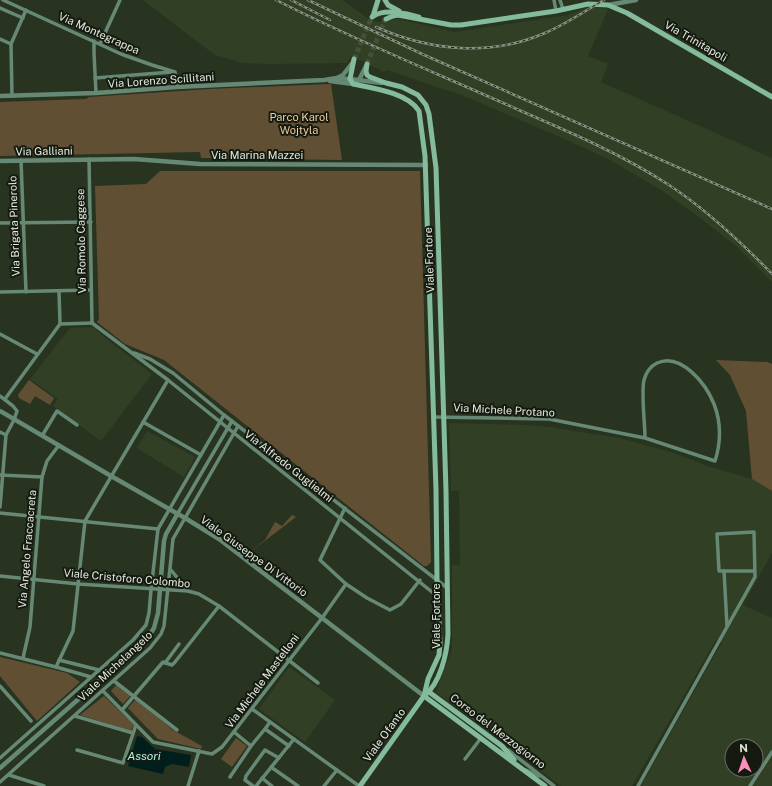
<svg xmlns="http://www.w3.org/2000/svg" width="772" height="786" font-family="'Public Sans',sans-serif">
<rect width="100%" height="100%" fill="#293420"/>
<!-- built -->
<g fill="#313f25" fill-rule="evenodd">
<path d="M143 0H342L366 17 378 22 398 19 455 32 568 15 585 8 596 7 608 9 588 56 608 64 601 82 772 158V282L736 246 696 215 661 190 610 160 569 141 457 93 436 87 388 70 384 72 351 56 347 63 272 64 242 63 215 55 191 37Z"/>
<path d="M93 327 104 337 152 374 101 441 53 406 58 399 30 379 70 328Z"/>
<path d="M449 423 527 425 549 427 619 438 674 453 710 467 752 479 772 491V553L743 605 772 618V786H641L722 642 716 640 632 786H561L436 692 452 649V565H460L459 491H451ZM732 746H756V770H732Z"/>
<path d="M147 431 195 457 184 477 137 448Z"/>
<path d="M289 667 335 700 305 742 259 709Z"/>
</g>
<!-- green -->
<g fill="#614f34">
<path d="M331 84 342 160 201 158 200 152 0 156V102L86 99 89 97 210 89Z"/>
<path d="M160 171H420L431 562 427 566H424L164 360 125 344 97 322 99 319 95 186 146 184Z"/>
<path d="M716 360 767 362 772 364V491L752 479 746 411 730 375Z"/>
<path d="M29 380 54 398 50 405 35 396 30 404 19 398 18 395Z"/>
<path d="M292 515 296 517 249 553 265 540 275 522 282 526Z"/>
<path d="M0 657 67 673 80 682 37 721 0 676Z"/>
<path d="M117 684 131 695 123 704 111 691Z"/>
<path d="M104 696 134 725 131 731 80 715Z"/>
<path d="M136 699 173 730 202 746 201 749 158 739 128 708Z"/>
<path d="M236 738 247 746 232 767 221 759Z"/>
</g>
<!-- water -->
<path fill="#001f1c" d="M137 736 142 737 155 749 191 755 189 767 172 764 165 767 163 774 128 766Z"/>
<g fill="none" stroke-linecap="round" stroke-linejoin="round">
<!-- secondary-tunnel -->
<g stroke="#454f3c" stroke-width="5" stroke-dasharray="5 2.5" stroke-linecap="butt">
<path d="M354 59 371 19"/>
<path d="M367 64 385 20"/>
</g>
<!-- minor -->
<g stroke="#668975" stroke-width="3.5">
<path d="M3 0 121 54 152 65 175 72 177 87"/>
<path d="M554 0 556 11"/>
<path d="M560 0 563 9"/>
<path d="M0 8 23 18"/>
<path d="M0 39 11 44"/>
<path d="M94 41V53L96 93"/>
<path d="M100 44 120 0"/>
<path d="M95 78 172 72"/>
<path d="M12 96 11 44 26 10"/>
<path d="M89 159 92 323"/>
<path d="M21 160 26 292"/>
<path d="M0 223 91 222"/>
<path d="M59 291 60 324"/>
<path d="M0 292 91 290"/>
<path d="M92 323 168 380 437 596"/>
<path d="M0 334 37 354"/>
<path d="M134 353 150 359 173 373 224 415 446 587"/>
<path d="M0 396 13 406 17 411 14 420 6 435 0 432"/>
<path d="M5 399 60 324 92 323"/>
<path d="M433 417 549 419 645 438 715 461C721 442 721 422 714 404 706 384 681 352 657 363 651 366 646 373 644 380 641 392 645 424 645 438"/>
<path d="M143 422 201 455"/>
<path d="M42 436 57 411 77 425"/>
<path d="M0 475 42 477"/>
<path d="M0 507 6 435"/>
<path d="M345 508 320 560 346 584 367 598 390 610 401 604 420 580"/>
<path d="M0 513 158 529"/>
<path d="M178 513 232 421"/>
<path d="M171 570 188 591"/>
<path d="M724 571 727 626"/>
<path d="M0 576 78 584 188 591 199 594 219 606 318 683"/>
<path d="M0 653 56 667 91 677"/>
<path d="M23 658 30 627 42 477 47 461 59 445"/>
<path d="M59 660 99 670"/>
<path d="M165 663 179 644"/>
<path d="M56 667 73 631 85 521 168 380"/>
<path d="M114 681 177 730"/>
<path d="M0 686 31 721"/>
<path d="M103 691 153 742 212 754 222 747 322 618 346 584"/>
<path d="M252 709 359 786"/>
<path d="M122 710 163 662 172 665 175 662 219 606"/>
<path d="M75 716 133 733"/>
<path d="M270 722 265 729 289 746"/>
<path d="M251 746 265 729"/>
<path d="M77 750 123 763 136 725"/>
<path d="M508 750 554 786"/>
<path d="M0 758 133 640 146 625 149 613 151 590 158 529 224 415"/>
<path d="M465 759 481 738"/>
<path d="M271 767 298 786"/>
<path d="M526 770 539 776"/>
<path d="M9 775 44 786"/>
<path d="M230 777 251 746 234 732"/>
<path d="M262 778 272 786"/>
<path d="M0 782 150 648 161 634 164 626 173 539 238 426"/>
<path d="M188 786 199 751"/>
<path d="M253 786 245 780 246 776 265 750 279 758"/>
<path d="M256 786 294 739"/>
<path d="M324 786 337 770"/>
<path d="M638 786 755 577 754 532 717 534 719 571H755"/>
<path d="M750 786 772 752"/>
</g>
<!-- tertiary -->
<g stroke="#668975" stroke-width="4.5">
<path d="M608 5 636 0"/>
<path d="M337 78 343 75 353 62"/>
<path d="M330 81 353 84 359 80 366 66"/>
<path d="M0 96 96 93 177 87 324 80 337 78 350 79 382 83"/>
<path d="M0 161 134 159 200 164 426 165"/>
<path d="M0 411 111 476 185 518 219 539 424 696"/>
<path d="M0 768 147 639 154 628 158 613 164 541 166 534 178 513"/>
</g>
<!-- secondary -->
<g stroke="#83bb9c" stroke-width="5">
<path d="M385 0 388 5 399 11"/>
<path d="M373 16 378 0"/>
<path d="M372 17C383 8 407 13 419 17"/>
<path d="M386 19 393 16 398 15 451 25H461L556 11 588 4 608 5 627 13 772 97"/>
<path d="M354 59 350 79 353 84C373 88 408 93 419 111L425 156 436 490 437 579 440 643 439 655 428 679 424 696"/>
<path d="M429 692 502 746 514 760"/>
<path d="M424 696 545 786"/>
<path d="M360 786 424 696C440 684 447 654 448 634L446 491 436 168 429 114 426 105 418 95 402 87 386 83 370 77 367 75 366 71 367 64"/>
</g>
<!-- rail casing -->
<g stroke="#8a9382" stroke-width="2.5">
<g id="rail">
<path d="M276 0C356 41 439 74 521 111 572 133 623 155 669 185 707 210 741 242 772 274"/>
<path d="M291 0 330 20"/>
<path d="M308 0 422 54 772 209"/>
<path d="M376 27C430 51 490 57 545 33 566 24 585 11 604 0"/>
</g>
</g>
<!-- rail -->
<use href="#rail" stroke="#151a11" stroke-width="1" stroke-dasharray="3" stroke-linecap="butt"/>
</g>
<g text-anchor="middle" stroke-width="4" stroke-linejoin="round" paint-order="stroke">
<!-- street labels -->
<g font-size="11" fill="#e1e8db" stroke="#151a11">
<text transform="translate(99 33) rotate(24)" y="4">Via Montegrappa</text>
<text transform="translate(696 41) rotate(30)" y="4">Via Trinitapoli</text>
<text transform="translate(161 80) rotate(-4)" y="4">Via Lorenzo Scillitani</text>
<text transform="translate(44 151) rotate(-1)" y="4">Via Galliani</text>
<text x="257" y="159">Via Marina Mazzei</text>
<text transform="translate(14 226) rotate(-92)" y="4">Via Brigata Pinerolo</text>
<text transform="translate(81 241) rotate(-91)" y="4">Via Romolo Caggese</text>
<text transform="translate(429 260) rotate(-92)" y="4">Viale Fortore</text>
<text transform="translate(504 410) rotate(3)" y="4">Via Michele Protano</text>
<text transform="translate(289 466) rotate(38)" y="4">Via Alfredo Guglielmi</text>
<text transform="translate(27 549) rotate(-85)" y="4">Via Angelo Fraccacreta</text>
<text transform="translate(254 556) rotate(36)" y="4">Viale Giuseppe Di Vittorio</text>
<text transform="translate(127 578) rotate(5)" y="4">Viale Cristoforo Colombo</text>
<text transform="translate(436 616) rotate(-90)" y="4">Viale Fortore</text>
<text transform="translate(115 666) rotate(-43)" y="4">Viale Michelangelo</text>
<text transform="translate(262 681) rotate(-53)" y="4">Via Michele Mastelloni</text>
<text transform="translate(498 731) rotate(37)" y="4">Corso del Mezzogiorno</text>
<text transform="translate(384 735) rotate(-54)" y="4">Viale Ofanto</text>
</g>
<!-- park labels -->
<g font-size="11" fill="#f0cd99" stroke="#151a11">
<text x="299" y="121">Parco Karol<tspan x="299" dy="13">Wojtyla</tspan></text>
</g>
<!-- water labels -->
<g font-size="12" font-style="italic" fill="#a6f4eb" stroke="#151a11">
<text x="144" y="760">Assori</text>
</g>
</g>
<!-- north arrow -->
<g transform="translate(744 758) rotate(357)"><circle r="19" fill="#151a11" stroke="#676c62"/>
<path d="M0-3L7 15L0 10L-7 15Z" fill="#fe8ebc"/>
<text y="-6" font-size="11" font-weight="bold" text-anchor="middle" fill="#e1e8db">N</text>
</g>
</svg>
